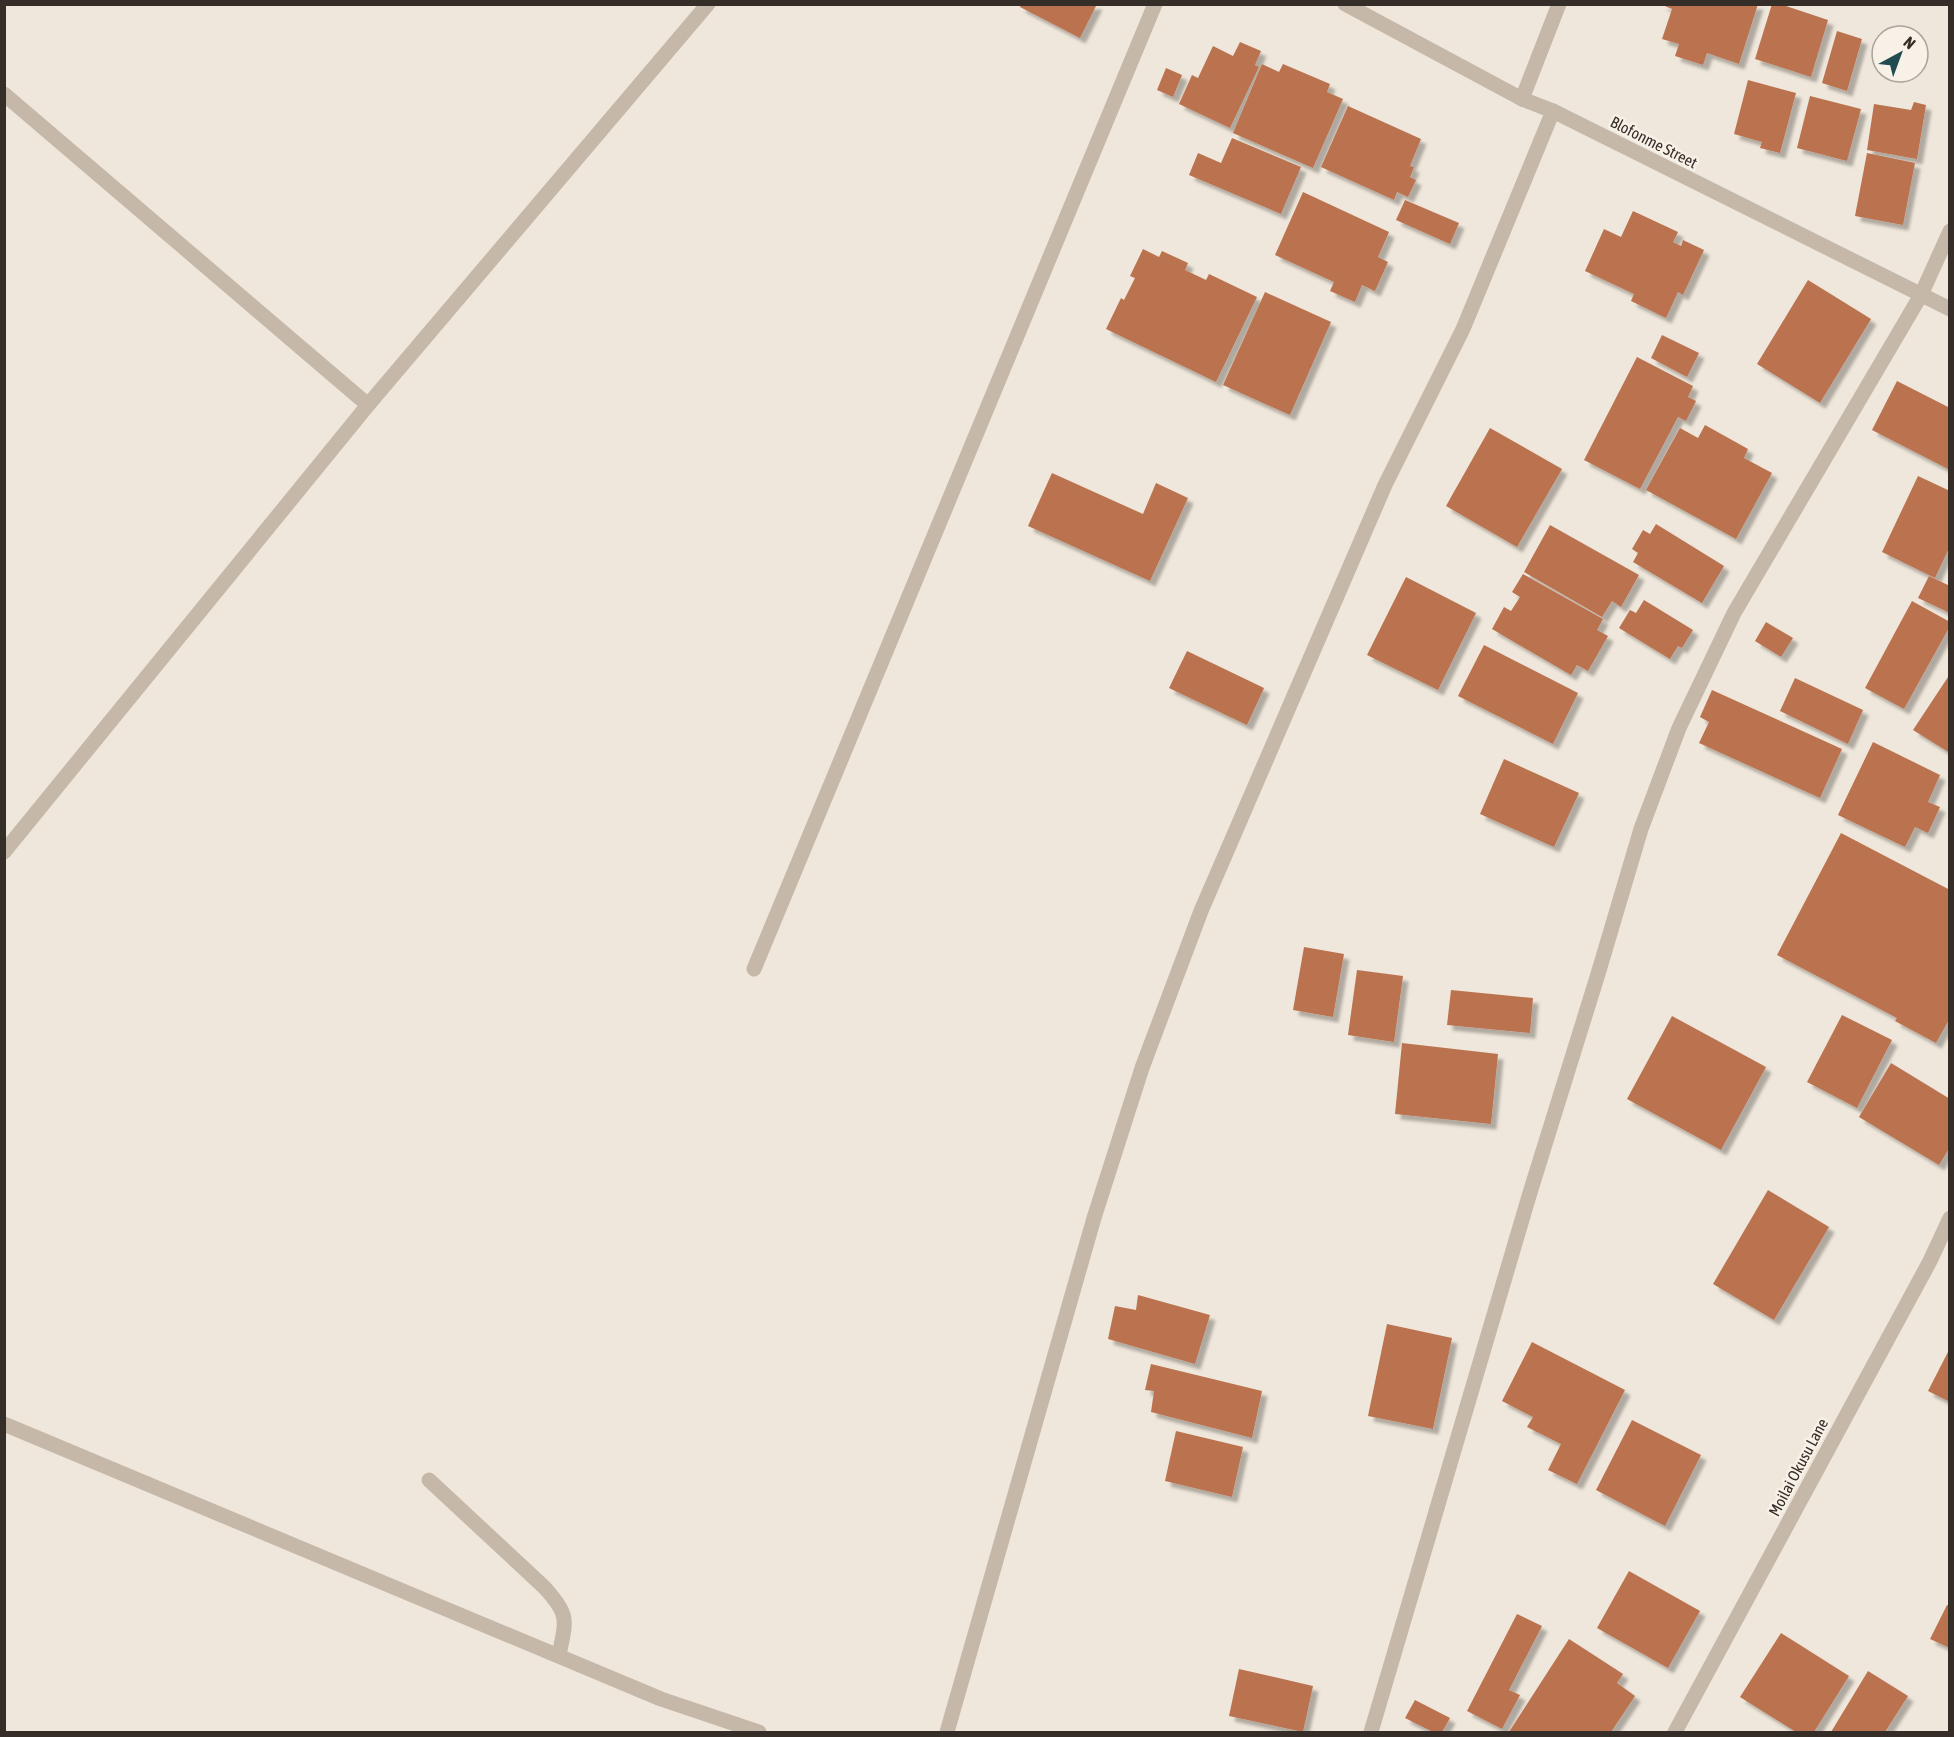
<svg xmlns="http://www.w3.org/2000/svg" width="1954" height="1737" font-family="'Asap Condensed',sans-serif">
<defs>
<filter id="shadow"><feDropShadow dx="5.5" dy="5.5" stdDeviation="1.5" flood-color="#0004"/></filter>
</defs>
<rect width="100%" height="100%" fill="#efe7db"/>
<!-- building -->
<g fill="#ba724f" filter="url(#shadow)">
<path d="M1021 4H1097L1080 38 1020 7Z"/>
<path d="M1660 4H1758L1739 64 1707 53 1703 65 1675 56 1679 44 1662 39 1672 9Z"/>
<path d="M1772 4H1780L1828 20 1811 77 1755 59Z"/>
<path d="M1837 31 1862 39 1847 91 1822 83Z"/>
<path d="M1240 42 1261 51 1255 65 1259 67 1230 128 1179 104 1192 75 1198 78 1213 46 1233 56Z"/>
<path d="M1262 64 1279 72 1283 64 1330 84 1327 92 1343 99 1313 168 1233 133Z"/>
<path d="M1166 68 1182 75 1173 97 1157 90Z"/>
<path d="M1748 80 1796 93 1780 153 1760 148 1762 142 1734 134Z"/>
<path d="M1810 96 1861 109 1847 161 1797 148Z"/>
<path d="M1914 102 1926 105 1917 159 1867 150 1874 104 1911 110Z"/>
<path d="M1348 106 1421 139 1410 166 1414 167 1410 177 1416 180 1408 197 1397 192 1394 200 1321 167Z"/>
<path d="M1232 138 1301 167 1281 214 1189 175 1198 153 1221 163Z"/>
<path d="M1867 153 1915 163 1903 225 1855 216Z"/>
<path d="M1303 192 1389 232 1378 257 1388 262 1375 291 1362 285 1355 302 1330 291 1334 282 1275 255Z"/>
<path d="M1405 200 1459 223 1450 244 1396 220Z"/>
<path d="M1633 211 1678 232 1673 242 1681 246 1683 240 1704 250 1683 295 1678 292 1666 318 1631 301 1634 294 1585 271 1604 229 1621 237Z"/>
<path d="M1143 249 1159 257 1162 251 1188 263 1185 270 1206 280 1209 274 1257 297 1216 382 1106 329 1121 298 1124 300 1135 278 1130 276Z"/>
<path d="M1808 280 1871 319 1820 403 1757 364Z"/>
<path d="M1265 292 1331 322 1290 415 1223 385Z"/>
<path d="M1662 335 1699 353 1687 377 1651 358Z"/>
<path d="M1637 357 1693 386 1688 397 1696 401 1686 421 1678 417 1640 489 1584 460Z"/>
<path d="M1897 381 1950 408V470L1872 430Z"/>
<path d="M1705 425 1748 449 1744 458 1772 473 1736 539 1646 490 1680 428 1698 438Z"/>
<path d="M1490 428 1562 469 1517 547 1446 506Z"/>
<path d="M1052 473 1143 514 1156 483 1188 498 1150 581 1028 526Z"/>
<path d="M1918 476 1950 491V546L1935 578 1882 552Z"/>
<path d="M1656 524 1724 566 1702 603 1633 562 1638 553 1632 549 1643 530 1650 534Z"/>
<path d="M1550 525 1639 575 1621 607 1612 601 1602 617 1524 572Z"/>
<path d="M1523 574 1603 619 1597 630 1608 636 1588 671 1577 665 1571 675 1492 629 1504 607 1511 611 1520 597 1512 592Z"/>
<path d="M1929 576 1950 586V613L1918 598Z"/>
<path d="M1406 577 1476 613 1438 690 1367 655Z"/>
<path d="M1644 600 1693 630 1682 648 1678 646 1670 659 1619 628 1630 610 1636 613Z"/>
<path d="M1912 601 1950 622V626L1904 709 1865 688Z"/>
<path d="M1766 622 1793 638 1781 657 1755 641Z"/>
<path d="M1484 645 1578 693 1553 744 1458 696Z"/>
<path d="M1187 651 1264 688 1247 725 1169 688Z"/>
<path d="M1950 674V753L1913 730Z"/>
<path d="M1795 678 1863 710 1848 744 1780 711Z"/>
<path d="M1712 690 1842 749 1820 798 1699 743 1709 722 1700 717Z"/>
<path d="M1873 742 1940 775 1928 802 1940 807 1928 833 1915 827 1905 847 1838 815Z"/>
<path d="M1504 759 1579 793 1554 847 1480 814Z"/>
<path d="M1841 833 1950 890V1018L1936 1043 1895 1021 1897 1018 1777 955Z"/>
<path d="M1304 947 1344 954 1333 1017 1293 1010Z"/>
<path d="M1357 970 1403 976 1394 1042 1348 1035Z"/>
<path d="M1451 990 1533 998 1530 1033 1447 1025Z"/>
<path d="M1842 1015 1892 1040 1857 1108 1807 1082Z"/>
<path d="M1672 1016 1766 1067 1721 1150 1627 1099Z"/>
<path d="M1402 1043 1498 1054 1491 1124 1395 1114Z"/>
<path d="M1891 1063 1950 1099V1147L1939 1165 1859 1117Z"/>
<path d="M1768 1190 1829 1227 1774 1320 1713 1284Z"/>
<path d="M1138 1295 1210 1315 1195 1364 1108 1339 1115 1306 1136 1310Z"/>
<path d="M1387 1324 1452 1338 1433 1429 1368 1416Z"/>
<path d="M1532 1342 1625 1390 1577 1484 1548 1470 1561 1444 1527 1427 1533 1417 1502 1401Z"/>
<path d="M1950 1348V1402L1928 1391Z"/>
<path d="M1151 1364 1262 1391 1252 1438 1151 1412 1154 1391 1145 1390Z"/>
<path d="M1632 1420 1701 1455 1665 1526 1596 1490Z"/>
<path d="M1176 1431 1243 1447 1232 1497 1165 1481Z"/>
<path d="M1629 1571 1700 1611 1668 1668 1597 1628Z"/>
<path d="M1947 1605 1950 1606V1648L1930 1639Z"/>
<path d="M1517 1614 1542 1626 1509 1690 1520 1695 1502 1729 1467 1711Z"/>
<path d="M1781 1633 1849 1676 1814 1732H1796L1740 1697Z"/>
<path d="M1569 1639 1623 1674 1617 1683 1635 1696 1611 1732H1509Z"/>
<path d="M1239 1669 1313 1686 1303 1732 1229 1716Z"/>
<path d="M1868 1671 1908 1696 1885 1732H1831Z"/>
<path d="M1415 1700 1450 1718 1442 1732H1433L1405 1718Z"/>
</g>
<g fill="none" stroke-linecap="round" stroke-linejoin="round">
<!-- lane -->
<path stroke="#c6b8a9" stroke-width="15" d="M429 1480 544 1587C570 1615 566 1620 559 1655"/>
<!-- street -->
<g stroke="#c6b8a9" stroke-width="15">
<path d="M1345 4 1522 99 1553 111 1950 309"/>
<path d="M4 94 368 405"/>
<path d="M1522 99 1559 4"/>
<path d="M4 852 368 405 708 4"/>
<path d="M754 969 1155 4"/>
<path d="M4 1424 661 1699 759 1732"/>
<path d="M947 1732 1094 1218 1142 1068 1201 911 1385 485 1463 329 1553 111"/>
<path d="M1371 1732 1529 1196 1598 974 1641 829 1679 728 1734 613 1921 295 1950 231"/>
<path d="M1675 1732 1930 1261 1950 1218"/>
</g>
</g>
<g text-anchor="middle" stroke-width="5" stroke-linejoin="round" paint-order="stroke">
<!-- street labels -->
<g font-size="16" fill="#342d28" stroke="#f7f1e7">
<text transform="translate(1654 142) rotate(27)" y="6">Blofonme Street</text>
<text transform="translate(1798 1467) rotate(-62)" y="6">Moilai Okusu Lane</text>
</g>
</g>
<!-- border -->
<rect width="1954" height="1737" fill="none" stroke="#342d28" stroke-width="12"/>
<!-- north arrow -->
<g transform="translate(1900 54) rotate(41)"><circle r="28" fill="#f7f1e7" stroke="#a9a39b" stroke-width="1.5"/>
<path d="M0-4.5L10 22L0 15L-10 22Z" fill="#224a51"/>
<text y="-9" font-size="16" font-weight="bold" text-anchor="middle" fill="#342d28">N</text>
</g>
</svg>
